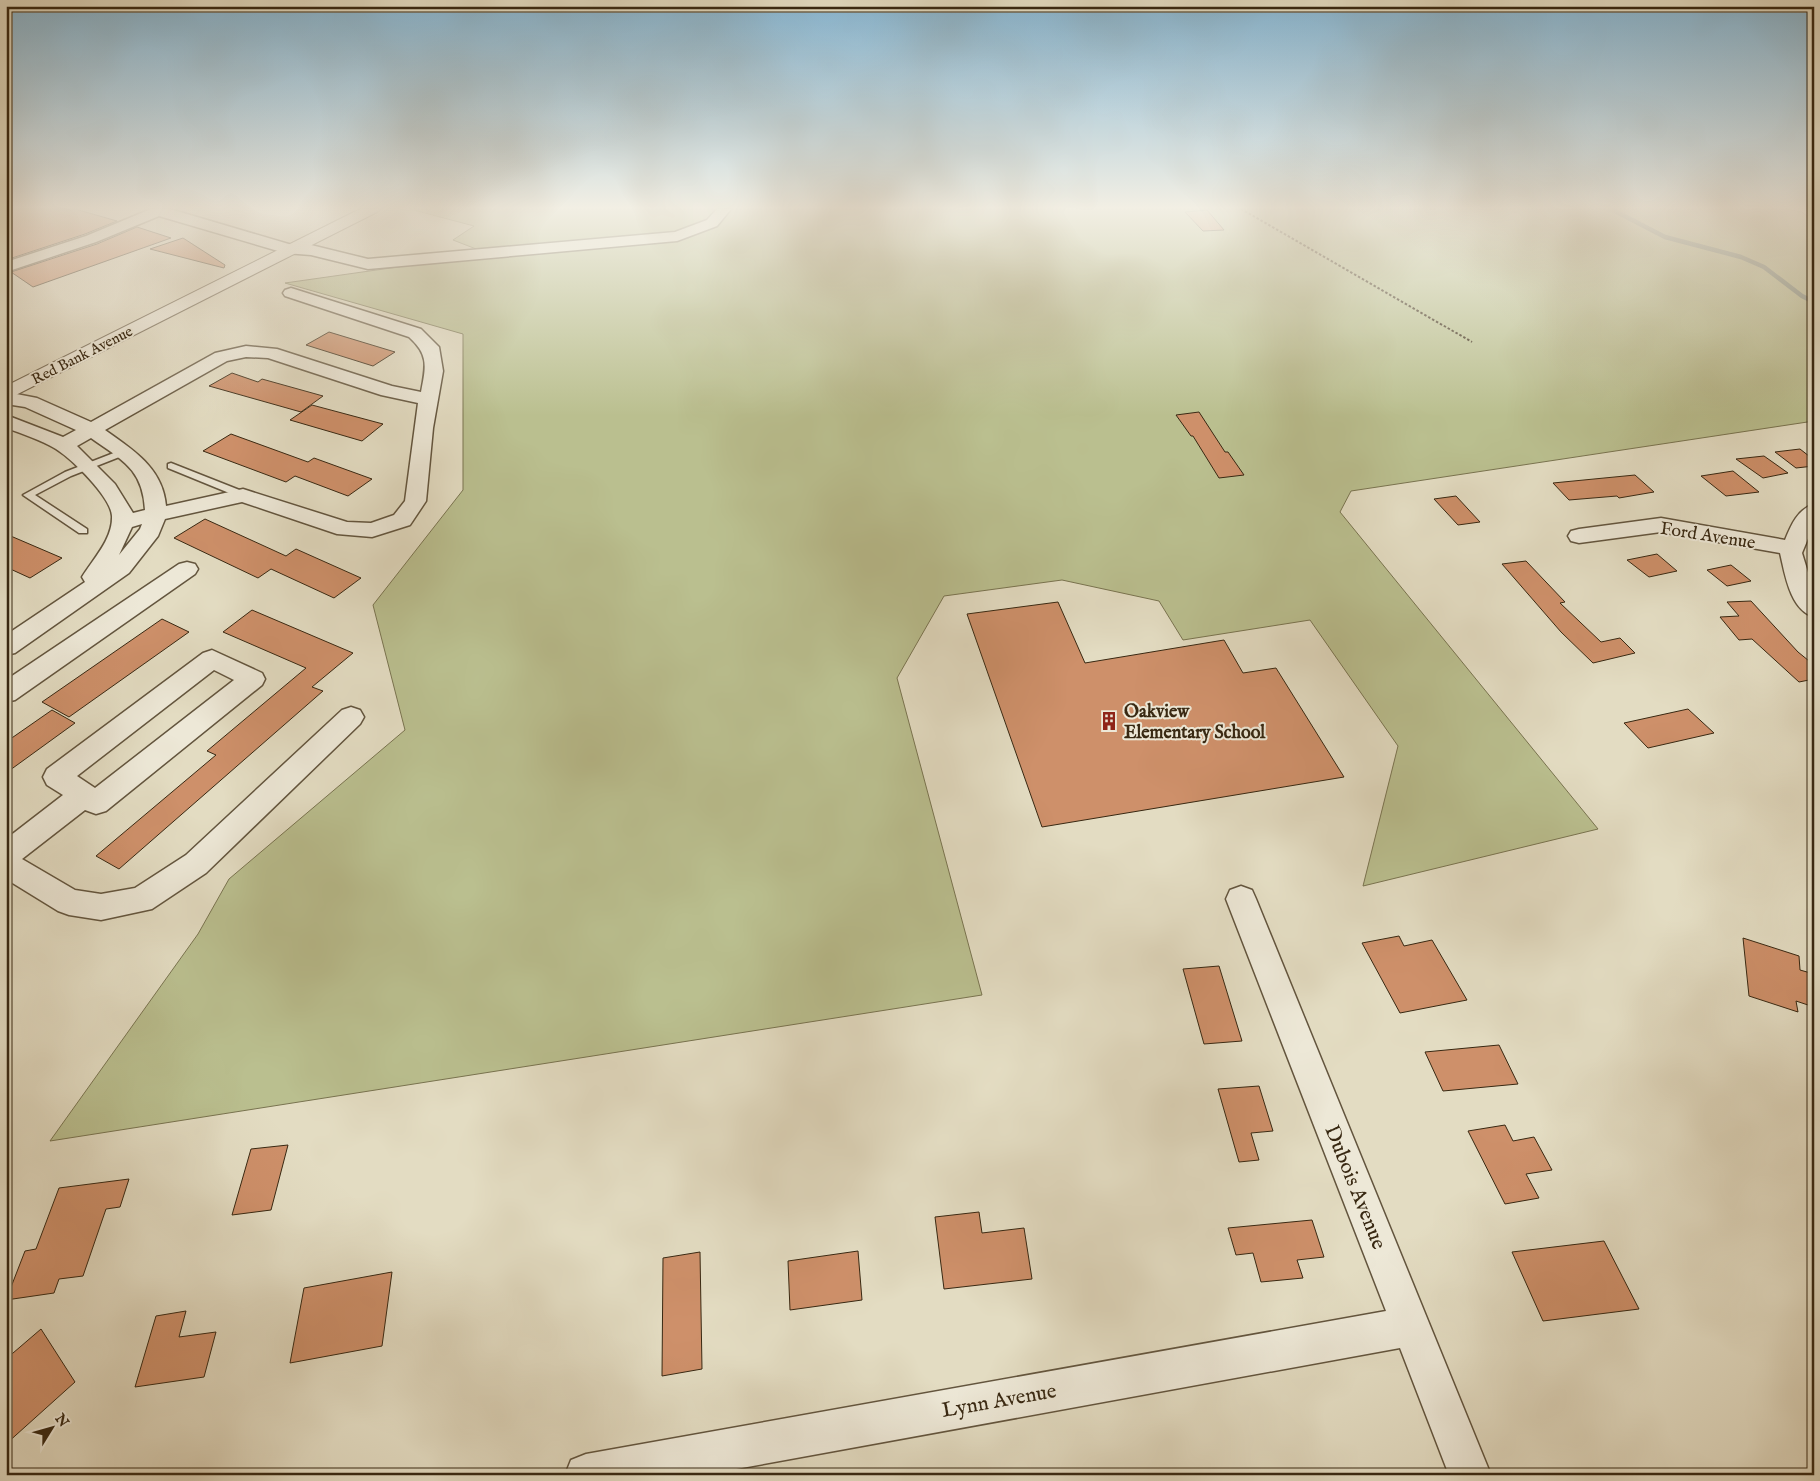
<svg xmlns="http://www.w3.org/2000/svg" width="1820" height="1481" font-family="'IM FELL English',serif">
<rect width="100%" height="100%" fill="#e3dcc2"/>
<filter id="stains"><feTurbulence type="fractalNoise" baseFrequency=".004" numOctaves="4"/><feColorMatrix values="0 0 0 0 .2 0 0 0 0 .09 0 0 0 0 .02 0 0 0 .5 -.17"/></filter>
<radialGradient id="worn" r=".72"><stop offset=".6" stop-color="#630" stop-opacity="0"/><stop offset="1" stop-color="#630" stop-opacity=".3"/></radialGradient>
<!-- green -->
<path fill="#babf8f" stroke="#797450" d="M410 209H1786L1802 212 1814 222V421L1351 491 1340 512 1598 829 1363 886 1398 746 1310 620 1183 640 1159 601 1062 580 944 596 897 678 982 995 50 1141 198 934 229 879 405 730 373 605 463 490V334L285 283 489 254 453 240 474 226Z"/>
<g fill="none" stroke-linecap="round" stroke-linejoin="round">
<!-- stream -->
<path stroke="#708074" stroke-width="4.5" d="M1611 209 1665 237 1741 257 1764 267 1802 296 1814 302"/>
</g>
<!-- building -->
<g fill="#ce906a" stroke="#382812">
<path d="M6 209H75L117 221 85 234 6 260Z"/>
<path d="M1207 210 1224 230 1203 231 1185 212Z"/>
<path d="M137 227 171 238 33 287 11 272 97 244Z"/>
<path d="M183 238 225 265 224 268 150 249Z"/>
<path d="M329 332 395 352 373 366 306 345Z"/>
<path d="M232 373 258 382 262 379 323 396 301 412 209 386Z"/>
<path d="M312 405 383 424 362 441 290 420Z"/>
<path d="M1199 412 1225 452H1228L1244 475 1219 478 1193 436H1191L1176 415Z"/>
<path d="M231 434 308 462 314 458 372 479 348 496 295 476 286 482 203 451Z"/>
<path d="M1800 449 1814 460V466L1796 468 1775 452Z"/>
<path d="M1764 456 1788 473 1763 478 1736 459Z"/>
<path d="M1733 471 1759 492 1726 496 1701 476Z"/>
<path d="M1635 475 1654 492 1619 498 1617 496 1569 500 1553 483Z"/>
<path d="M1456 496 1480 522 1458 525 1434 499Z"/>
<path d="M205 519 286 556 296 549 361 578 334 598 271 569 258 578 174 538Z"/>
<path d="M6 534 62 558 30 578 6 567Z"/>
<path d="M1657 554 1677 571 1649 577 1627 560Z"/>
<path d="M1526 561 1565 602 1560 603 1601 642 1620 638 1635 653 1593 663 1561 632 1502 564Z"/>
<path d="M1731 565 1751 581 1727 586 1707 570Z"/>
<path d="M1751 601 1798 652 1814 665V679L1799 682 1752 639 1739 640 1720 617 1739 616 1727 602Z"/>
<path d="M1058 602 1085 663 1224 640 1243 673 1276 668 1344 777 1042 827 967 614Z"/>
<path d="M252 610 353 653 312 687 323 691 119 869 96 856 216 755 207 751 306 668 223 632Z"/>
<path d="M162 619 189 632 69 717 42 702Z"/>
<path d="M1688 709 1714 733 1648 748 1624 723Z"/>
<path d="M52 710 75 723 6 773V742Z"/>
<path d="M1399 936 1404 946 1432 940 1467 1000 1400 1013 1362 943Z"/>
<path d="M1743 938 1799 956 1800 970 1814 974V1007L1796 1001 1798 1012 1749 996Z"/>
<path d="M1219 966 1242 1041 1204 1044 1183 969Z"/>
<path d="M1499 1045 1518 1084 1443 1091 1425 1052Z"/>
<path d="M1259 1086 1273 1131 1251 1133 1259 1160 1239 1162 1218 1089Z"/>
<path d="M1505 1125 1513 1141 1534 1137 1552 1170 1526 1174 1539 1198 1505 1204 1468 1131Z"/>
<path d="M288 1145 271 1210 232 1215 251 1149Z"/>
<path d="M129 1179 120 1207 106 1209 83 1276 59 1279 54 1293 6 1300 25 1251 36 1249 59 1188Z"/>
<path d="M979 1212 982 1233 1024 1228 1032 1279 944 1289 935 1217Z"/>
<path d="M1312 1220 1324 1257 1297 1260 1303 1278 1261 1282 1253 1253 1236 1255 1228 1228Z"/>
<path d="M1604 1241 1639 1309 1543 1321 1512 1252Z"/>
<path d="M858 1251 862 1300 790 1310 788 1261Z"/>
<path d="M700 1252 702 1369 662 1376 663 1258Z"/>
<path d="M392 1272 382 1346 290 1363 304 1288Z"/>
<path d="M186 1311 179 1337 216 1332 204 1377 135 1387 156 1316Z"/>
<path d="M41 1329 75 1382 6 1444V1359Z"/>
</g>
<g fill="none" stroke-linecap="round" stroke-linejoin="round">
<!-- service casing -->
<g stroke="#63553e" stroke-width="3">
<g id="service">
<path d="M124 449 129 452 127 454 71 476 35 495 87 529V533H79L23 495 65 472Z"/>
<path d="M171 463 247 493 248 495 247 497H239L168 468V464Z"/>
</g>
</g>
<!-- minor casing -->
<g stroke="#63553e" stroke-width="3">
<g id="minor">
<path d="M151 209H170L292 245H311L368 259 675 232 707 220 717 209H731L717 226 677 241 368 269 311 255 285 253 159 216 96 242 6 272V262L86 236Z"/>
<path d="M291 288 421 329 439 347 443 371 433 428 426 501 410 525 372 537 337 534 242 502 165 519 158 536 129 573 15 653 6 655V635L85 582 82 577C93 559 113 539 112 516 111 497 72 459 56 449 41 440 23 434 6 428V415L63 437 76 430 25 407 6 404V392L37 398 91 422 215 353 246 346 277 349 392 386 421 392C426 366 429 355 409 337L285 296 283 293 285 290ZM246 357 268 358 381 395 418 403 405 501 394 515 371 523 347 522 243 489 166 506C163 468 133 450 105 430L227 361ZM91 438C122 460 143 469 145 510L133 513 115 484 77 446ZM142 524 140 529 119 555 132 527Z"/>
<path d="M1814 504V524L1802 553 1814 592V617C1790 610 1785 574 1780 553L1661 532 1579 543 1571 541 1568 536 1571 531 1579 529 1661 518 1785 540C1791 525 1798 509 1814 504Z"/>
<path d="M187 562 195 564 198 569 195 574 15 700 6 702V680L179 564Z"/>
<path d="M212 650 262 673 265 679 262 685 106 811 96 814 85 810 22 859 75 890 101 894 135 888 186 855 342 710 351 707 360 710 364 717 360 724 206 873 152 909 101 920 69 915 58 911 6 879V839L63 795 47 785 43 777 47 769 203 653ZM214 670 234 680 95 788 77 776Z"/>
<path d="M1241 886 1252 890 1256 899 1491 1475H1449L1400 1348 703 1475H565L571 1460 586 1454 1386 1311 1226 899 1230 890Z"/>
</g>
</g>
<!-- tertiary casing -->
<g stroke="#63553e" stroke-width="2">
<path id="tertiary" d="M360 209H380L377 212 6 400V386Z"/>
</g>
<!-- path -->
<path stroke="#382812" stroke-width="2" stroke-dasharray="2.5 2" stroke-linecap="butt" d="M1241 209 1472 342"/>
<!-- service -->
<use href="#service" fill="#ede8d7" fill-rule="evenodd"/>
<!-- minor -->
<use href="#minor" fill="#ede8d7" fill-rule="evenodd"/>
<!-- tertiary -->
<use href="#tertiary" fill="#ede8d7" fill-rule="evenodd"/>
</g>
<!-- sky -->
<linearGradient id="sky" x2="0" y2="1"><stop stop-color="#87b7d4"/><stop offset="0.5" stop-color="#f2efe4"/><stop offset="1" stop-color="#f2efe4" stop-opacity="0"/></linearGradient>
<rect width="1820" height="416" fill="url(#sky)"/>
<!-- icons -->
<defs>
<g id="building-bare" transform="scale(1.5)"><path d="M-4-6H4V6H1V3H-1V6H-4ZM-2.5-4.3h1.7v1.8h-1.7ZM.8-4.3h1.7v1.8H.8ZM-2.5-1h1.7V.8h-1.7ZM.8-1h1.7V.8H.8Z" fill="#8f2418" stroke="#ede8d7" stroke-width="2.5" paint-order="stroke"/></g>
</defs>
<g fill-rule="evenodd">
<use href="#building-bare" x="1109" y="721"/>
</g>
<g text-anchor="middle" stroke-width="4" stroke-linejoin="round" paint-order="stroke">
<!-- far-street labels -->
<g font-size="15" fill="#382812" stroke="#ede8d7">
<text transform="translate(82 355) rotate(-27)" y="5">Red Bank Avenue</text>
</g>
<!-- street labels -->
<g font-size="18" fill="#382812" stroke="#ede8d7">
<text transform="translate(1708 535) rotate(9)" y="6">Ford Avenue</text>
</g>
<!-- poi labels -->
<g font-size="18" font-weight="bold" fill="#382812" stroke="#ede8d7" text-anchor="start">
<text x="1124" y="717">Oakview<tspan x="1124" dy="21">Elementary School</tspan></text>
</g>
<!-- near-street labels -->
<g font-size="21" fill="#382812" stroke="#ede8d7">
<text transform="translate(1356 1187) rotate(68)" y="7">Dubois Avenue</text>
<text transform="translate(999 1400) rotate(-10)" y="7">Lynn Avenue</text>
</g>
</g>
<!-- margin -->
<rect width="1820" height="1481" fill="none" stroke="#e3dcc2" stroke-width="25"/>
<rect x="8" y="8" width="1805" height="1466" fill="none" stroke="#382812" stroke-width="2.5"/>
<rect x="12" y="12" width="1795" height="1456" fill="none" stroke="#382812"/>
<!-- north arrow -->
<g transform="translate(52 1428) rotate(53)" stroke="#ede8d7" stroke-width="4" paint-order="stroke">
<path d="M0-4L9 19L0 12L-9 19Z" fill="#382812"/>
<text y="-8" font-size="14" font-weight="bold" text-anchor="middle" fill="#382812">N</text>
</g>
<rect width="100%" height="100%" filter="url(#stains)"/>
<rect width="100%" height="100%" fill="url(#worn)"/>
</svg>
